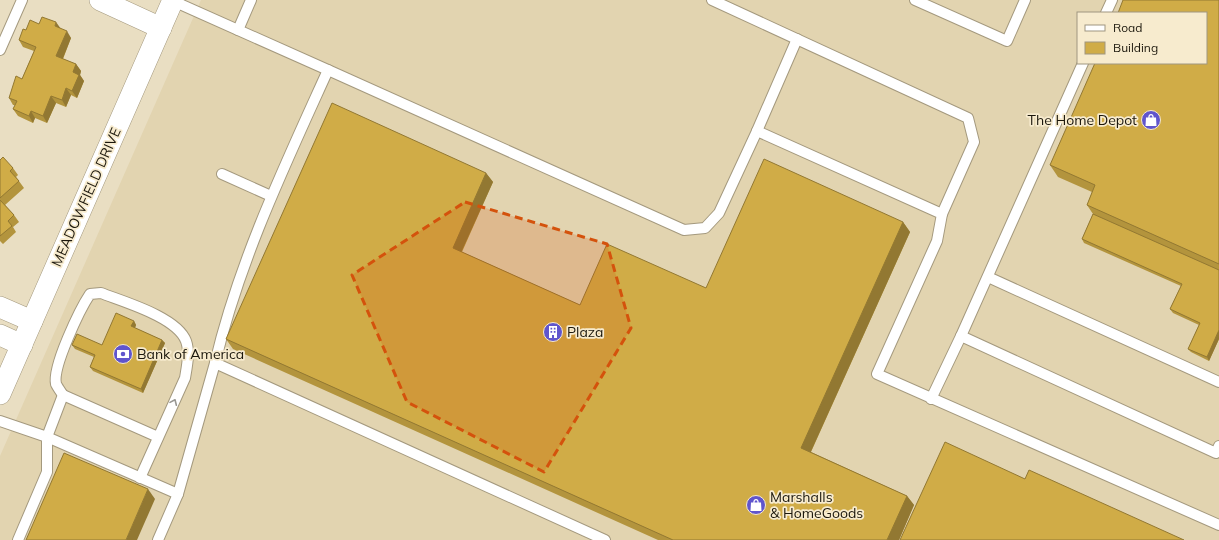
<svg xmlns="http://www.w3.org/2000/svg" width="1219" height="540" font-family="Mulish,sans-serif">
<rect width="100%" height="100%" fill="#e9dec2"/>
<!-- built -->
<path fill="#e2d4b0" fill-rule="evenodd" d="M201 0H1219V540H0V456ZM1078 13H1206V63H1078Z"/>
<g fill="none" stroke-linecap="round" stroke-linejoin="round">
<!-- lane casing -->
<g stroke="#a4997e" stroke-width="12">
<g id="lane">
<path d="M712 0 968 118 974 142 942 214"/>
<path d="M915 0 1007 41 1025 0"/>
<path d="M173 1 328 70C285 165 239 261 215 363"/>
<path d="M1106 13 1112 0"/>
<path d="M238 30 251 0"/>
<path d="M0 50 22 0"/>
<path d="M328 70 684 230 705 228 719 213 757 131 942 214 937 241 877 374 1219 525"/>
<path d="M757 131 797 39"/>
<path d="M222 174 271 196"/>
<path d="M988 277 1219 382"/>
<path d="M961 336 1083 63"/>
<path d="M63 395C61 392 58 388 56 384 52 367 80 309 90 294L101 293C124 302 177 317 186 341 190 352 187 366 185 378L140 478"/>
<path d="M931 399 961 336 1216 453 1219 446"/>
<path d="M0 421 47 437 178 494"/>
<path d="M18 540 47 472V437L63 395 158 437"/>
<path d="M158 540 178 494 215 363 605 540"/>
</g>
</g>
<!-- street casing -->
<g stroke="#a4997e" stroke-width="22">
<g id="street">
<path d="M100 0 161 28"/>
<path d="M0 307 32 321"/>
<path d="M0 335 22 345"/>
<path d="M0 394 173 0"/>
</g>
</g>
<!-- lane -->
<use href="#lane" stroke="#fff" stroke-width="10"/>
<!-- street -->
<use href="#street" stroke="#fff" stroke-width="21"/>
</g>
<!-- wall -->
<g fill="#b3943d">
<path d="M1219 0V339L1209 361 1191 352 1188 349 1199 325 1173 313 1170 309 1181 286 1084 243 1082 239 1093 214 1087 205 1092 192 1058 177 1050 165Z"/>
<path d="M39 24 61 29 71 38 63 59 76 64 81 71 80 75 84 81 77 98 71 95 66 107 56 103 47 123 35 118 33 123 18 116 13 109 15 105H13L9 98 22 79 34 51 23 47 19 40 26 30Z"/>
<path d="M0 160 13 168 18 175 16 177 24 188 5 205 14 215 19 222 13 227 16 232 3 244 0 241Z"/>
<path d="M486 173 493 182 462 252 580 305 706 288 903 222 910 232 811 452 907 496 914 505 899 540H658L233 349 226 339Z"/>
<path d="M134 321 136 325 135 328 162 340 165 343 143 393 93 371 90 367 94 357 75 349 72 345H102Z"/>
</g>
<!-- shaded-wall -->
<g fill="#927832">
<path d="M56 22 61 29 55 26Z"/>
<path d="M67 31 71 38 61 63 56 56Z"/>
<path d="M76 64 81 71 80 75 84 81 77 98 72 91 73 72Z"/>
<path d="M66 88 71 95 66 107 62 100Z"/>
<path d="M51 96 56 103 47 123 43 116Z"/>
<path d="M31 111 35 118 33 123 29 116Z"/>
<path d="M486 173 493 182 459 257 453 248Z"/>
<path d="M903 222 910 232 808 458 801 448Z"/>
<path d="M134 321 136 325 134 330 131 326Z"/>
<path d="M1219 330V339L1209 361 1207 357Z"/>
<path d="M162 340 165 343 143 393 141 389Z"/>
<path d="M148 489 155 499 137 540H126Z"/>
<path d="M907 496 914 505 899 540H887Z"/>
</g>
<!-- building -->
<g fill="#d0ac47" stroke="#927832">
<path d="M1123 0H1219V264L1087 205 1095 185 1050 165 1095 63H1206V13H1118Z"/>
<path d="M42 17 56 22 55 26 67 31 56 56 76 64 73 72 79 75 72 91 66 88 62 100 51 96 43 116 31 111 29 116 13 109 17 101 9 98 16 76 22 79 36 47 19 40 23 29 26 30 30 20 39 24Z"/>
<path d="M332 103 486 173 453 248 580 305 607 244 706 288 764 159 903 222 801 448 907 496 887 540H673L226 339Z"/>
<path d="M3 157 13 168 10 171 19 181 0 198V160Z"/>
<path d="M0 200 14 215 8 221 12 226 0 236Z"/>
<path d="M1093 214 1219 270V330L1207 357 1188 349 1200 323 1170 309 1182 284 1082 239Z"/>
<path d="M116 313 134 321 131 326 162 340 141 389 90 367 95 355 72 345 77 334 102 345Z"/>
<path d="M945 442 1025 479 1029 470 1184 540H900Z"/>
<path d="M64 453 148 489 126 540H26Z"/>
</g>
<!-- one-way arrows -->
<defs><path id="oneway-chevron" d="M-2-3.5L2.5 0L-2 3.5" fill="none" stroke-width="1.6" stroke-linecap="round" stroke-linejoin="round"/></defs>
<use stroke="#989792" href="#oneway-chevron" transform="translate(174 402) rotate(-66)"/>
<!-- marked area -->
<path fill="#d4520c" fill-opacity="0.2" stroke="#d4520c" stroke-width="3" stroke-dasharray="8 5" stroke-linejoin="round" d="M465 202 607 244 631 328 544 472 407 402 352 275Z"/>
<!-- icons -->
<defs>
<g id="shop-disc" transform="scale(1)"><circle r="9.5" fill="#6055cd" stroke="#f7ebce"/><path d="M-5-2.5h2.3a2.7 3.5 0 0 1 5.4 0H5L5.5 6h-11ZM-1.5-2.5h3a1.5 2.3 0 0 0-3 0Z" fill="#fff"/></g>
<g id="building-disc" transform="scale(1)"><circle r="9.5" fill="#6055cd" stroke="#f7ebce"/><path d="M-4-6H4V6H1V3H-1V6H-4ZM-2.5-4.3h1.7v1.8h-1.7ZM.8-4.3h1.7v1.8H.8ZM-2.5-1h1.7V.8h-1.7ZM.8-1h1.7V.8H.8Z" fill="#fff"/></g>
<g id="bank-disc" transform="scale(1)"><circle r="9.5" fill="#6055cd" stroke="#f7ebce"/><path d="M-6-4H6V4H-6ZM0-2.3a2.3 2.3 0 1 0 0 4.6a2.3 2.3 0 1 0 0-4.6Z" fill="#fff"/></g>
</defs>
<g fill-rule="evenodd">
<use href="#shop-disc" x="1151" y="120"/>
<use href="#building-disc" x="553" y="332"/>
<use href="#bank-disc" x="123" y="354"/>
<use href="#shop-disc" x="756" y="505"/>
</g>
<g text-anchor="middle" stroke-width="3.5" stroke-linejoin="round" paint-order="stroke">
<!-- poi labels -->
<g font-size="14" fill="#1b170c" stroke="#f7ebce" text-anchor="start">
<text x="1137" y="125" text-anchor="end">The Home Depot</text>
<text x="567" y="337">Plaza</text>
<text x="137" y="359">Bank of America</text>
<text x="770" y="502">Marshalls<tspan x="770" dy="16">&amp; HomeGoods</tspan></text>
</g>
<!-- street labels -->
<g font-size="14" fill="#1b170c" stroke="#f7ebce">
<text transform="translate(86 197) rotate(-66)" y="5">MEADOWFIELD DRIVE</text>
</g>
</g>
<!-- legend -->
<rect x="1077" y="12" width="130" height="52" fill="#f7ebce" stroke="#9f9680"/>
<rect x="1085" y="25" width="20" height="6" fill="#ffffff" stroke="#9f9680"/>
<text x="1113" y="32" font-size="12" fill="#1b170c">Road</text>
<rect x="1085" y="42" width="20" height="12" fill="#d0ac47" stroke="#9f9680"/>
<text x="1113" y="52" font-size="12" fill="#1b170c">Building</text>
</svg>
